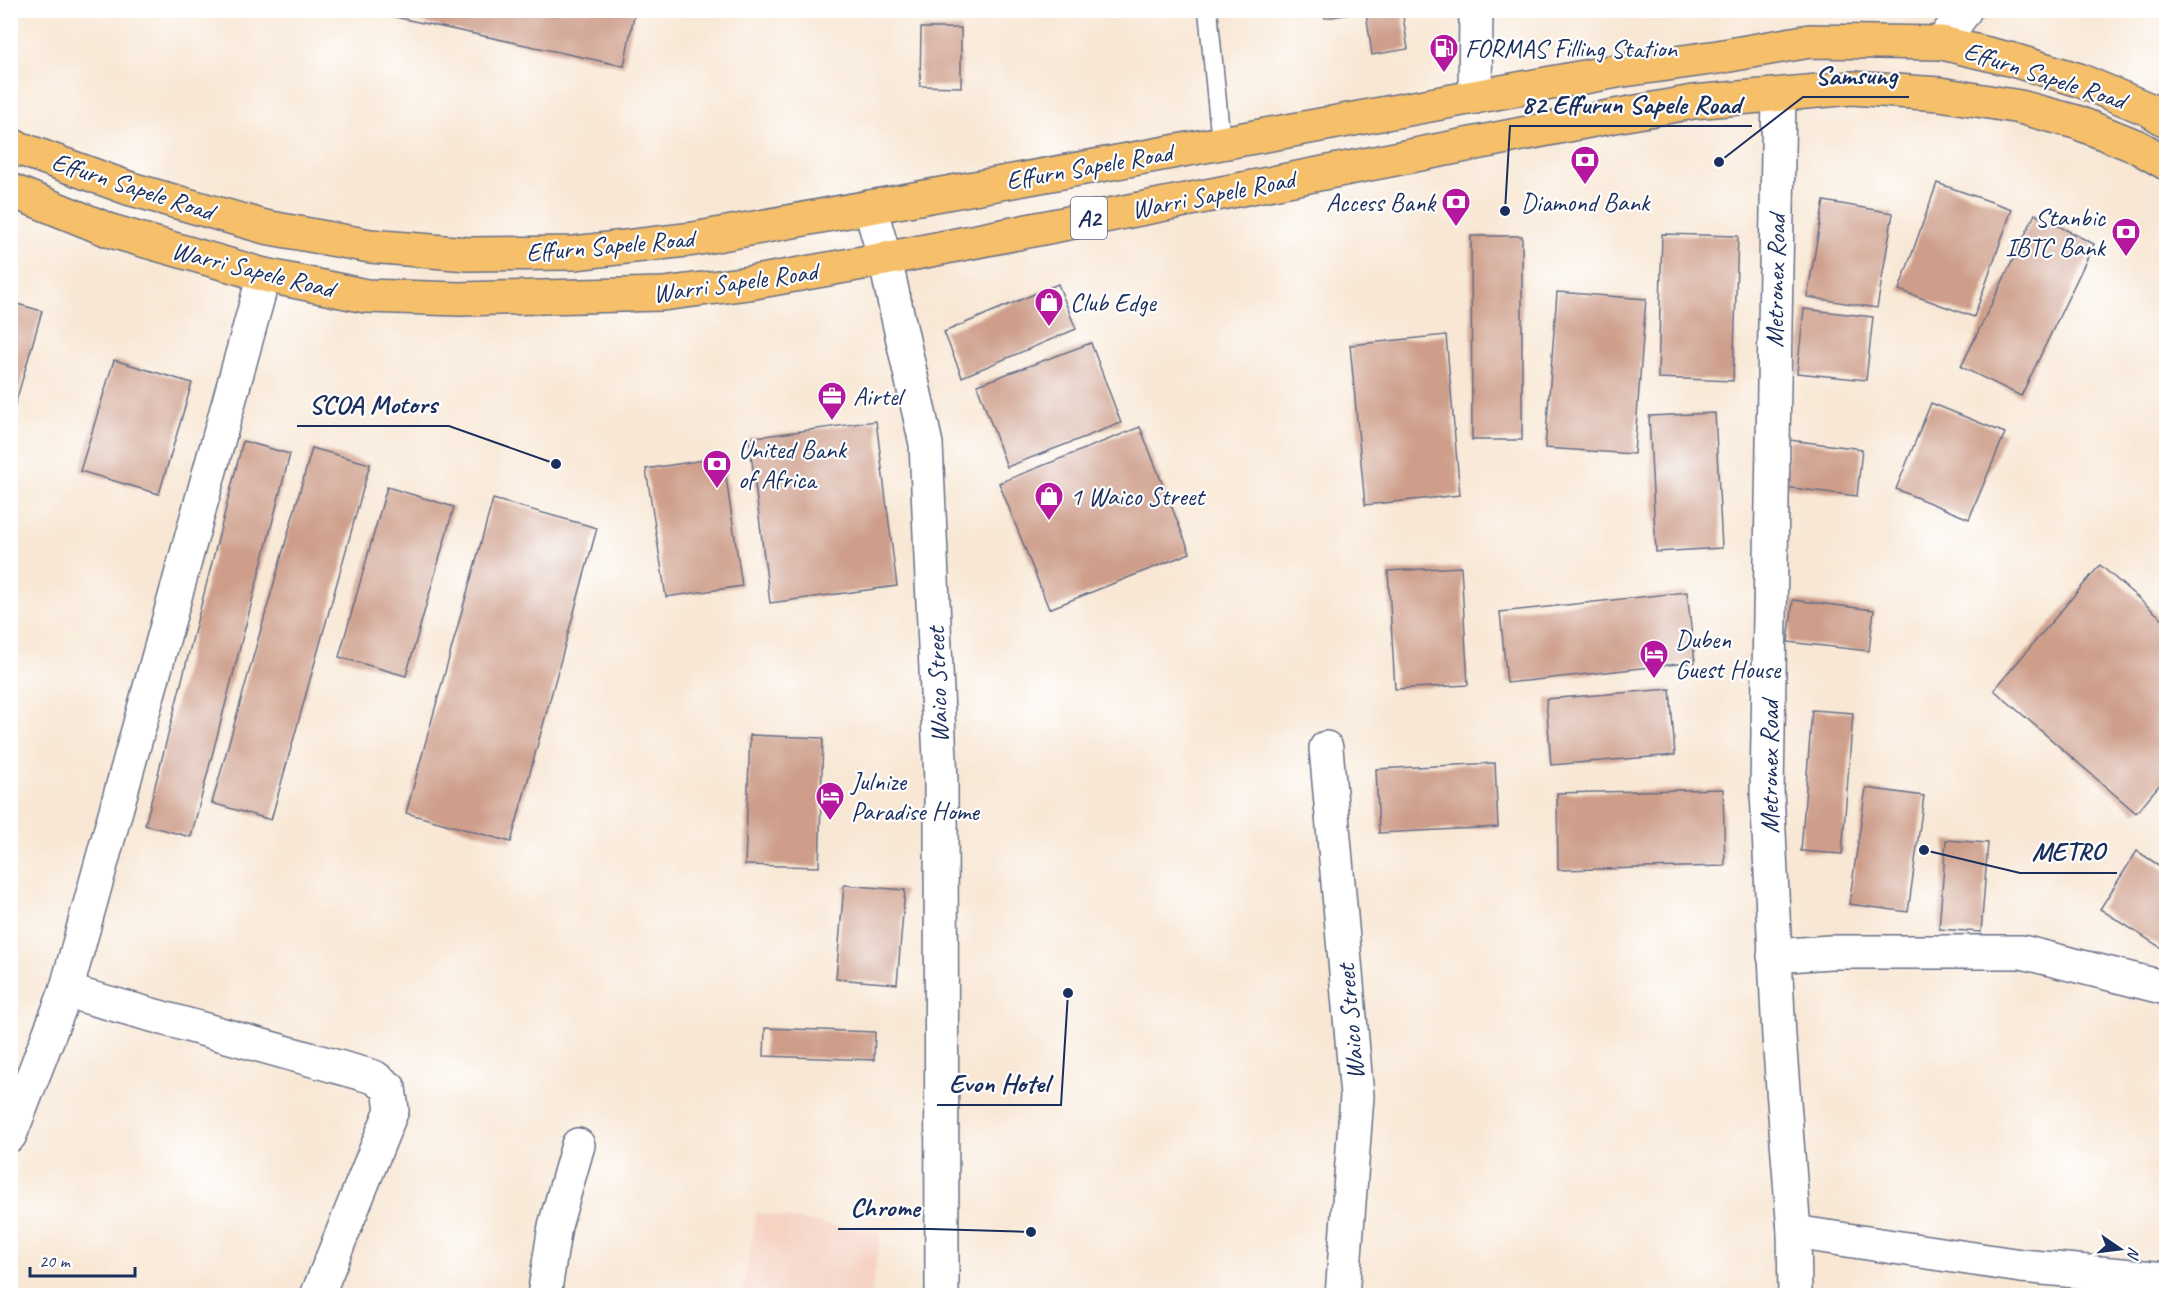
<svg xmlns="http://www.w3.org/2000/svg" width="2177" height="1306" font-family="Caveat,sans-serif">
<rect width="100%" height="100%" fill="#fff"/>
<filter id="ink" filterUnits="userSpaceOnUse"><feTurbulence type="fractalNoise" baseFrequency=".0167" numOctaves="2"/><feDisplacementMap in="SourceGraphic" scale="12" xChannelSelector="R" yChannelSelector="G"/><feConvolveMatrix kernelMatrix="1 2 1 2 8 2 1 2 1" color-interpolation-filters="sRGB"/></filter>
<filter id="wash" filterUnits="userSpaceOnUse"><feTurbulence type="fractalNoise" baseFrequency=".008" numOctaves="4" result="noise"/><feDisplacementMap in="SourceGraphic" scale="24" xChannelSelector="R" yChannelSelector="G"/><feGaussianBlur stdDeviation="1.35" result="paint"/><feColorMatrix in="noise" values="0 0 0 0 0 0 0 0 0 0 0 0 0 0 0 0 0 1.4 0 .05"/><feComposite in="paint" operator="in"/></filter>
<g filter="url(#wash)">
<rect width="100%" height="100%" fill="#f8e7d4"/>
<!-- built -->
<path fill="#f5d2c2" d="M756 1213 881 1233 871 1295H743Z"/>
<g id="blocks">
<!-- building -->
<g fill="#ce9e8a">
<path d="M362 10H635L624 66Z"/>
<path d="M1323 10H1402L1408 49 1372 55 1366 12 1325 18Z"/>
<path d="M921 28H961V87L920 86Z"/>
<path d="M1937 183 2012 209 1974 317 1899 290Z"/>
<path d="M1824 201 1893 213 1877 308 1807 297Z"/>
<path d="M2035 214 2094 244 2021 396 1961 367Z"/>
<path d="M1662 234 1738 236 1733 381 1658 378Z"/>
<path d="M1471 236H1522V440H1472Z"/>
<path d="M1058 284 1076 329 962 377 944 332Z"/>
<path d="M1557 292 1646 299 1634 454 1545 448Z"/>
<path d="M10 302 42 311 11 419H10Z"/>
<path d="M1804 309 1873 317 1866 380 1797 373Z"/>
<path d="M1446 335 1460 495 1365 505 1350 345Z"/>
<path d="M1091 343 1121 423 1007 467 977 385Z"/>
<path d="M114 360 192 383 159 494 80 471Z"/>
<path d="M1931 403 2005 433 1969 519 1896 489Z"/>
<path d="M1715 413 1722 548 1656 552 1649 416Z"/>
<path d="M876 421 897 586 770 603 749 438Z"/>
<path d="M1140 427 1190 553 1049 609 999 483Z"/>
<path d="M1789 440 1862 449 1857 496 1784 487Z"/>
<path d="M243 441 290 454 191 837 145 825Z"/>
<path d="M312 448 370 464 271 820 212 803Z"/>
<path d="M723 457 742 586 666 597 646 469Z"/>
<path d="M387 487 454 507 406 676 339 657Z"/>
<path d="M493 499 597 528 511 842 406 813Z"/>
<path d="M2100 565 2166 622V777L2136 813 1994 690Z"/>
<path d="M1461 567 1468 685 1395 689 1388 571Z"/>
<path d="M1687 592 1695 662 1507 683 1500 612Z"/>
<path d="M1793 600 1874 610 1869 651 1788 642Z"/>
<path d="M1670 689 1675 755 1551 765 1546 699Z"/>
<path d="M1812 710 1853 713 1842 854 1801 851Z"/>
<path d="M750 735 823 738 819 867 745 865Z"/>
<path d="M1495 763 1498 827 1379 833 1376 769Z"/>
<path d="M1866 788 1924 796 1908 912 1849 904Z"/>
<path d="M1723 789 1725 866 1558 870 1557 793Z"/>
<path d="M1946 840 1988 843 1981 932 1939 929Z"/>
<path d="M2137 851 2166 870V951L2100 909Z"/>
<path d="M844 885 905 890 897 984 836 979Z"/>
<path d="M765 1028 875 1032 874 1060 764 1056Z"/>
</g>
</g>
</g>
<g filter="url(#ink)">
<use href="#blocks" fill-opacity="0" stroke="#686f87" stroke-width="1.5"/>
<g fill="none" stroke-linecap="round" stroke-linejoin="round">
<!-- service casing -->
<g stroke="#686f87" stroke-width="21">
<path id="service" d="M1208 10 1221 143"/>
</g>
<!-- minor casing -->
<g stroke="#686f87" stroke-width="36">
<g id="minor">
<path d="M1942 43 1965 10"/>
<path d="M1779 95 1767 791 1779 1037 1794 1232 1795 1296"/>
<path d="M1475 97 1476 10"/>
<path d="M870 207 885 259 926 444 941 782 942 1296"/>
<path d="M1326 748 1357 1096 1342 1296"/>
<path d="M1774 956 1830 952H2022L2166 988"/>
<path d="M66 991 374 1077 389 1088 392 1110 317 1296"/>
<path d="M10 1135 66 991 264 275"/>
<path d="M1794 1232 2021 1266 2166 1279"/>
<path d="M544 1296 555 1226 578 1145"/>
</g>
</g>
<!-- trunk casing -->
<g stroke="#686f87" stroke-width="36">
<g id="trunk">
<path d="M10 145 131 189 265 227 370 246 468 254 574 253 694 239 1617 71 1718 57 1810 41 1942 43 2013 60 2079 80 2150 110 2166 120"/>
<path d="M10 190 111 231 264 275 366 296 459 299 663 294 749 283 885 259 1609 117 1693 102 1852 88 1940 94 2020 107 2076 122 2138 147 2166 163"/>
</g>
</g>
<!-- service -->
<use href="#service" stroke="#fff" stroke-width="18"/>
<!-- minor -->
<use href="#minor" stroke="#fff" stroke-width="33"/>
<!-- trunk -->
<use href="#trunk" stroke="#f6c06b" stroke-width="33"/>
</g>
</g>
<!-- icons -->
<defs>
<g id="fuel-pin" transform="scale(1.5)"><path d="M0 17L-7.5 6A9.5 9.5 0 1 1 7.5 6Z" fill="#b5179e" stroke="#fff"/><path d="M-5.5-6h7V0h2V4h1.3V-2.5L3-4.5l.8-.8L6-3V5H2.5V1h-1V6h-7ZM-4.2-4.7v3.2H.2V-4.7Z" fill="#fff"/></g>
<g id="bank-pin" transform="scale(1.5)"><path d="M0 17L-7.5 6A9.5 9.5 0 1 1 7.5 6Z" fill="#b5179e" stroke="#fff"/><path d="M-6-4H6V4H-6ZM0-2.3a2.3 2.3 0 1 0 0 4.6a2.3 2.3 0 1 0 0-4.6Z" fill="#fff"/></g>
<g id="shop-pin" transform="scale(1.5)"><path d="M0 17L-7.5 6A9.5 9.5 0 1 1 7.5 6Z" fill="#b5179e" stroke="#fff"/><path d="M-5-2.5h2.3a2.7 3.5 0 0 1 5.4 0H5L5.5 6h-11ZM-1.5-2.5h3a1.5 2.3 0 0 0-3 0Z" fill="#fff"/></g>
<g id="office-pin" transform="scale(1.5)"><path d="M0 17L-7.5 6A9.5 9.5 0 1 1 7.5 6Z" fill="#b5179e" stroke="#fff"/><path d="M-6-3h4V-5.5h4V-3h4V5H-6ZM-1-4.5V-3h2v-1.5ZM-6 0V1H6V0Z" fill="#fff"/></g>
<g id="hotel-pin" transform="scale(1.5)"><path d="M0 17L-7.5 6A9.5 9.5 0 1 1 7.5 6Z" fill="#b5179e" stroke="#fff"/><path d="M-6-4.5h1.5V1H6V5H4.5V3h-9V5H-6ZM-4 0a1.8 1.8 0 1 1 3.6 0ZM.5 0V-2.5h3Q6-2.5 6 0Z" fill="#fff"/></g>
</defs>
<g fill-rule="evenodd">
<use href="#fuel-pin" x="1444" y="48"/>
<use href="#bank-pin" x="1585" y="160"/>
<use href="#bank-pin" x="1456" y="202"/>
<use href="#bank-pin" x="2126" y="232"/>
<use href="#shop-pin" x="1049" y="302"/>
<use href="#office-pin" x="832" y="396"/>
<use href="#bank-pin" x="717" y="464"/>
<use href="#shop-pin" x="1049" y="496"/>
<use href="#hotel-pin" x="1654" y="654"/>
<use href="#hotel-pin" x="830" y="796"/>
</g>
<g text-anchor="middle" stroke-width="4.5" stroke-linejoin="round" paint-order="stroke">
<!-- shield labels -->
<rect fill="#fff" stroke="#5f6d8e" stroke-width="1.5" x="1071" y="197" width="36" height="42" rx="4.5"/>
<g font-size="24" font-weight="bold" fill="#1b2f5e">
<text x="1089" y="226">A2</text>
</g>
<!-- poi labels -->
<g font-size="26" fill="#1b2f5e" stroke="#fff" text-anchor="start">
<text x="1465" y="57">FORMAS Filling Station</text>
<text x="1435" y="211" text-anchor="end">Access Bank</text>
<text x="1585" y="211" text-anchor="middle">Diamond Bank</text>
<text x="2105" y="226" text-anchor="end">Stanbic<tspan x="2105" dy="30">IBTC Bank</tspan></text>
<text x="1070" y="311">Club Edge</text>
<text x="853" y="405">Airtel</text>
<text x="738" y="458">United Bank<tspan x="738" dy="30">of Africa</tspan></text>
<text x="1070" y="505">1 Waico Street</text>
<text x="1675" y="648">Duben<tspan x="1675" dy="30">Guest House</tspan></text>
<text x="851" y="790">Julnize<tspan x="851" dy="30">Paradise Home</tspan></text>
</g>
<!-- street labels -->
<g font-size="26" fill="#1b2f5e" stroke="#fff">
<text transform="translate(2045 75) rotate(18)" y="9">Effurn Sapele Road</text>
<text transform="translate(1089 166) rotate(-10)" y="9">Effurn Sapele Road</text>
<text transform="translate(133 186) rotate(18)" y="9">Effurn Sapele Road</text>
<text transform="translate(1213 194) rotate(-11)" y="9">Warri Sapele Road</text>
<text transform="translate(610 245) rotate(-5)" y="9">Effurn Sapele Road</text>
<text transform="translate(253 269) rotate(14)" y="9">Warri Sapele Road</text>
<text transform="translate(1775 281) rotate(-89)" y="9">Metronex Road</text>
<text transform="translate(735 282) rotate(-8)" y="9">Warri Sapele Road</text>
<text transform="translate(937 685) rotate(-92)" y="9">Waico Street</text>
<text transform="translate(1769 767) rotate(-90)" y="9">Metronex Road</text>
<text transform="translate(1350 1022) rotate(-95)" y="9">Waico Street</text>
</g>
</g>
<!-- callouts -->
<path fill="none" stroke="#1b2f5e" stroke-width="2" d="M1719 162L1803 97H1909M1505 211L1510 126H1752M556 464L449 426H297M1924 850L2020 873H2117M1068 993L1061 1105H937M1031 1232L931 1229H838"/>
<g fill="#1b2f5e" stroke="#fff" stroke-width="2">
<circle cx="1719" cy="162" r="6"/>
<circle cx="1505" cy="211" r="6"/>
<circle cx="556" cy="464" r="6"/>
<circle cx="1924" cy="850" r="6"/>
<circle cx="1068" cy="993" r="6"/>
<circle cx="1031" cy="1232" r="6"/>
</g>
<g font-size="27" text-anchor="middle" font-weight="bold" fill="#1b2f5e" stroke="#fff" stroke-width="4.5" stroke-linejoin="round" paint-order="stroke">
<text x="1856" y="84">Samsung</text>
<text x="1631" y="113">82 Effurun Sapele Road</text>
<text x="373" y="413">SCOA Motors</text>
<text x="2068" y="860">METRO</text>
<text x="999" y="1092">Evon Hotel</text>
<text x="885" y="1216">Chrome</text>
</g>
<!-- margin -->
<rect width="2177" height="1306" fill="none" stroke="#fff" stroke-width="36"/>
<!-- north arrow -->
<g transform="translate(2120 1249) rotate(104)" stroke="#ffffff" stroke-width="4.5" paint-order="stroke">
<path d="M0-4.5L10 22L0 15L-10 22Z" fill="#1b2f5e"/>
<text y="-9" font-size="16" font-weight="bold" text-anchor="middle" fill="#1b2f5e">N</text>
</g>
<!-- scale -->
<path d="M30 1267v9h105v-9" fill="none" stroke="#1b2f5e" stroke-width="3"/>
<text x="39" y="1267" font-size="18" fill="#1b2f5e" stroke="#ffffff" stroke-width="4.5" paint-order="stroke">20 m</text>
</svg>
